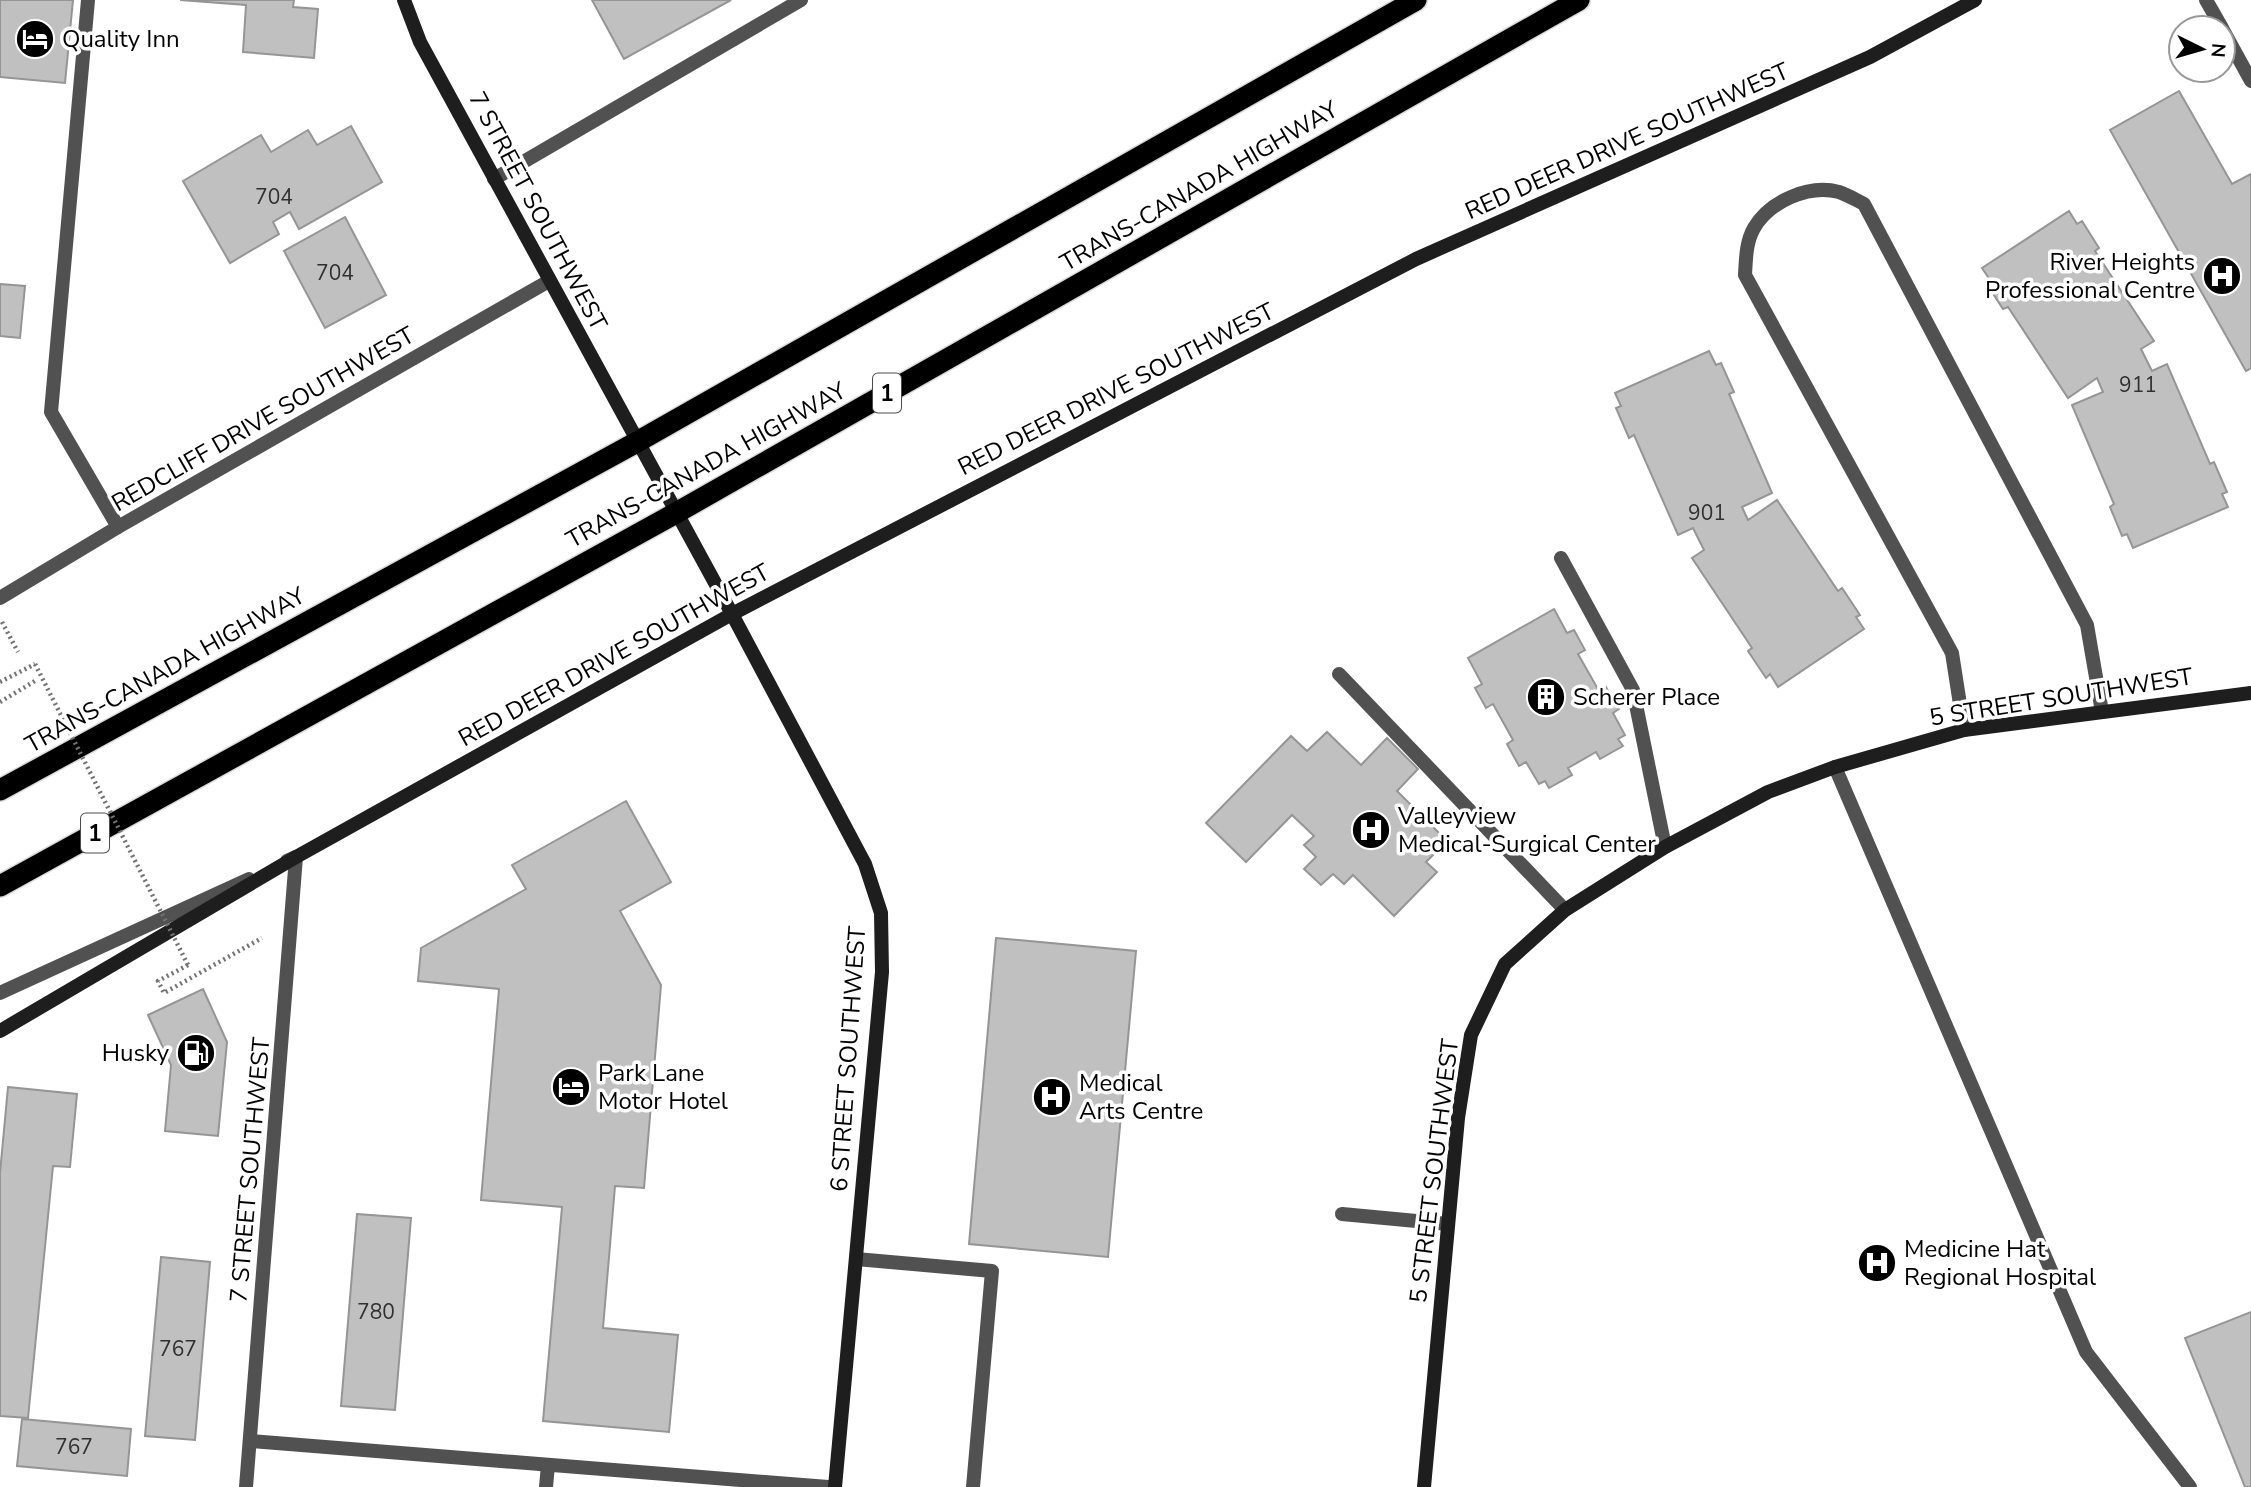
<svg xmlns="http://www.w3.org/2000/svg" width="2251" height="1487" font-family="'Nunito Sans',sans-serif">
<rect width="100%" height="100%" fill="#fff"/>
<!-- building -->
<g fill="#c0c0c0" stroke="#959595" stroke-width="2">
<path d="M0 0H73L65 83 0 77Z"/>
<path d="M180 0H294L293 7 318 9 314 58 243 52 246 5Z"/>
<path d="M592 0H731L624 59Z"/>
<path d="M2179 91 2232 184 2251 174V368L2246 371 2110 130Z"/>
<path d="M351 126 382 182 299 229 290 212 273 222 279 234 230 263 183 181 261 135 271 152 308 130 317 145Z"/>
<path d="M2069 211 2077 224 2082 221 2099 248 2095 251 2154 341 2141 349 2152 371 2167 364 2210 464 2214 462 2227 492 2222 494 2228 507 2133 548 2127 534 2122 536 2110 507 2114 504 2072 405 2103 392 2097 378 2068 398 2008 307 2003 309 1986 283 1990 280 1982 268Z"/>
<path d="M345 217 386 295 325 328 284 251Z"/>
<path d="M0 284 25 286 20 338 0 336Z"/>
<path d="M1709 351 1716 365 1721 363 1734 392 1729 394 1772 493 1742 507 1748 520 1777 500 1838 591 1842 588 1860 615 1856 617 1864 629 1778 687 1770 674 1766 678 1748 651 1752 648 1692 558 1704 550 1693 528 1678 535 1634 435 1629 438 1616 408 1621 406 1615 393Z"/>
<path d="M1554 609 1567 633 1574 630 1585 650 1578 654 1599 691 1606 687 1619 709 1613 713 1625 735 1618 739 1623 746 1600 759 1596 752 1568 768 1572 775 1549 788 1545 781 1539 784 1526 762 1519 766 1507 744 1513 740 1493 704 1486 708 1475 688 1482 684 1468 658Z"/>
<path d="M1327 732 1361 765 1387 738 1418 769 1397 791 1447 841 1426 862 1437 872 1394 916 1353 875 1344 884 1333 874 1321 885 1304 869 1316 857 1304 845 1314 836 1292 815 1246 862 1206 823 1291 736 1307 751Z"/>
<path d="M626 801 671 882 620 911 661 985 644 1188 615 1186 603 1328 678 1335 669 1432 543 1421 562 1207 481 1200 499 989 418 981 421 948 526 889 512 865Z"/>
<path d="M996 938 1136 951 1108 1257 969 1244Z"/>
<path d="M203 989 227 1042 218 1136 165 1131 171 1065 148 1015Z"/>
<path d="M8 1087 77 1094 70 1167 53 1166 28 1418 0 1416V1173Z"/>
<path d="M357 1214 411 1218 395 1410 341 1406Z"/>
<path d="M161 1257 210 1262 195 1440 145 1436Z"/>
<path d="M2251 1312V1487H2245L2185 1338Z"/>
<path d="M22 1419 131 1429 127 1476 17 1466Z"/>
</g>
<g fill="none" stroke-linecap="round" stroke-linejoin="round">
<!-- highway casing -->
<g stroke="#dbdbdb" stroke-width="24">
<g id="highway">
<path d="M0 790 637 442 1416 0"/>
<path d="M0 886 676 513 1579 0"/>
</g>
</g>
<!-- path -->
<g stroke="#737373" stroke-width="4.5" stroke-dasharray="2 3.5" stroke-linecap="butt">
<path d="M2 622 18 652"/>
<path d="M0 682 35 664"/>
<path d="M0 702 35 681"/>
<path d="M188 965 158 981 164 993 262 938"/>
</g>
<!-- lane -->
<g stroke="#515151" stroke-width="14">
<path d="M88 0 51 412 118 527"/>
<path d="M2206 0 2222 28"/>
<path d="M2223 30 2251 81"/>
<path d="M494 179 801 0"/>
<path d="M1561 558 1633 690 1665 847"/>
<path d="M1339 674 1565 910"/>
<path d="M1964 730 1952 653 1745 275C1746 258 1746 242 1754 228 1770 201 1809 184 1839 192 1848 195 1856 200 1864 204L2087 625 2102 712"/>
<path d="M1835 767 2086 1352 2190 1487"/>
<path d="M1342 1214 1448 1224"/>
<path d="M856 1259 992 1271 973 1487"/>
<path d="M251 1441 828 1487"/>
<path d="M546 1487 548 1465"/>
</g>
<!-- street -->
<g stroke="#515151" stroke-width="14">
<path d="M0 598 118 527 549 281"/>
<path d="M0 993 249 879"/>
<path d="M246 1487 296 857 287 861"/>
</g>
<!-- secondary -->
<g stroke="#1e1e1e" stroke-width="14">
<path d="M404 0 420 42 732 614 865 864 881 913 882 972 835 1487"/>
<path d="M0 1031 296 857 732 614 1416 259 1870 57 1975 0"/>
<path d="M1424 1487 1458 1118 1471 1035 1505 964 1565 910 1665 847 1768 792 1835 767 1964 730 2251 693"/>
</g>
<!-- highway -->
<use href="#highway" stroke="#000" stroke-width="21"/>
<!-- path-bridge -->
<path stroke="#737373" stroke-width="4.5" stroke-dasharray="2 3.5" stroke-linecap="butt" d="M35 664 188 965"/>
</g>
<!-- icons -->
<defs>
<g id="hotel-disc" transform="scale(2.0125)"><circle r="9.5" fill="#000" stroke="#fff"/><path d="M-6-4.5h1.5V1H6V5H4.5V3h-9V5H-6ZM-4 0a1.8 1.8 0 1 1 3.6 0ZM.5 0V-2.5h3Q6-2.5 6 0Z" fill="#fff"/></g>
<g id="hospital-disc" transform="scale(2.0125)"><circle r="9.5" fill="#000" stroke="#fff"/><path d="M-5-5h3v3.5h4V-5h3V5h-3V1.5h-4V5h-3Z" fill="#fff"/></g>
<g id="building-disc" transform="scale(2.0125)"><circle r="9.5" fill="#000" stroke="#fff"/><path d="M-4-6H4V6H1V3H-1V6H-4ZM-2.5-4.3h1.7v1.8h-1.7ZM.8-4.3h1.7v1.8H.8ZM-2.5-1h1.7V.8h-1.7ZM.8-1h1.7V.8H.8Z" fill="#fff"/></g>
<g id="fuel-disc" transform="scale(2.0125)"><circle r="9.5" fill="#000" stroke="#fff"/><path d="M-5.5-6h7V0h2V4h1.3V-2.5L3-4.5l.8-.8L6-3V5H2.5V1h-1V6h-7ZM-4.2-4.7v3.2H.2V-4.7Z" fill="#fff"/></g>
</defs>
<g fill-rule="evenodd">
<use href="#hotel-disc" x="35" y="39"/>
<use href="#hospital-disc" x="2222" y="276"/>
<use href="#building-disc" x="1546" y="697"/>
<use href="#hospital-disc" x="1371" y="830"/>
<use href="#fuel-disc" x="196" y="1053"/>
<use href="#hotel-disc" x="571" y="1087"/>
<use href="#hospital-disc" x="1052" y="1097"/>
<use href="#hospital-disc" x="1877" y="1263"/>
</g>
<g text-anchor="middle" stroke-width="7" stroke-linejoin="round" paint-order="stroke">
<!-- number labels -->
<g font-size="21" fill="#303030">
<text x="274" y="204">704</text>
<text x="335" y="280">704</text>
<text x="2138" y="392">911</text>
<text x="1707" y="520">901</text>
<text x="376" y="1319">780</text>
<text x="178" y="1356">767</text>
<text x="74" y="1454">767</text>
</g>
<!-- shield labels -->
<g fill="#fff" stroke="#4c4c4c" stroke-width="2">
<rect x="873" y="373.5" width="28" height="39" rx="5"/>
<rect x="81" y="813.5" width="28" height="39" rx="5"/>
</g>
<g font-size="23" font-weight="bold" fill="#000">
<text x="887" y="401">1</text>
<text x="95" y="841">1</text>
</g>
<!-- poi labels -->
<g font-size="24" fill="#000" stroke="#fff" text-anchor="start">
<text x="62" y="47">Quality Inn</text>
<text x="2195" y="270" text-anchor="end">River Heights<tspan x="2195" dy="28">Professional Centre</tspan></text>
<text x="1573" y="705">Scherer Place</text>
<text x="1398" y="824">Valleyview<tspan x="1398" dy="28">Medical-Surgical Center</tspan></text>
<text x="169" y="1061" text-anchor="end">Husky</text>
<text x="598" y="1081">Park Lane<tspan x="598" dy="28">Motor Hotel</tspan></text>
<text x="1079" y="1091">Medical<tspan x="1079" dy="28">Arts Centre</tspan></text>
<text x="1904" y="1257">Medicine Hat<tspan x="1904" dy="28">Regional Hospital</tspan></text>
</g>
<!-- street labels -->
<g font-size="24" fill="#000" stroke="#fff">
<text transform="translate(1627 141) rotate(-24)" y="8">RED DEER DRIVE SOUTHWEST</text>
<text transform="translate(1199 186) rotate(-30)" y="8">TRANS-CANADA HIGHWAY</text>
<text transform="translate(538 211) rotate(62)" y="8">7 STREET SOUTHWEST</text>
<text transform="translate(1116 389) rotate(-27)" y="8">RED DEER DRIVE SOUTHWEST</text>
<text transform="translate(263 419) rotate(-30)" y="8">REDCLIFF DRIVE SOUTHWEST</text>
<text transform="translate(706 465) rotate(-29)" y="8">TRANS-CANADA HIGHWAY</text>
<text transform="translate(614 655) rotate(-29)" y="8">RED DEER DRIVE SOUTHWEST</text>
<text transform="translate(165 670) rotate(-29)" y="8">TRANS-CANADA HIGHWAY</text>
<text transform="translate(2061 697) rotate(-9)" y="8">5 STREET SOUTHWEST</text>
<text transform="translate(848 1059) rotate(-86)" y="8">6 STREET SOUTHWEST</text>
<text transform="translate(250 1170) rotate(-85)" y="8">7 STREET SOUTHWEST</text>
<text transform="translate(1434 1171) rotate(-83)" y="8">5 STREET SOUTHWEST</text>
</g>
</g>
<!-- north arrow -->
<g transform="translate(2202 49) rotate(95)"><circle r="33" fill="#ffffff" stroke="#999999" stroke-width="2"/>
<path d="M0-5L12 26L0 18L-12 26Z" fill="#000000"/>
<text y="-10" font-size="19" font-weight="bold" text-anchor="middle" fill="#000000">N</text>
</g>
</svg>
